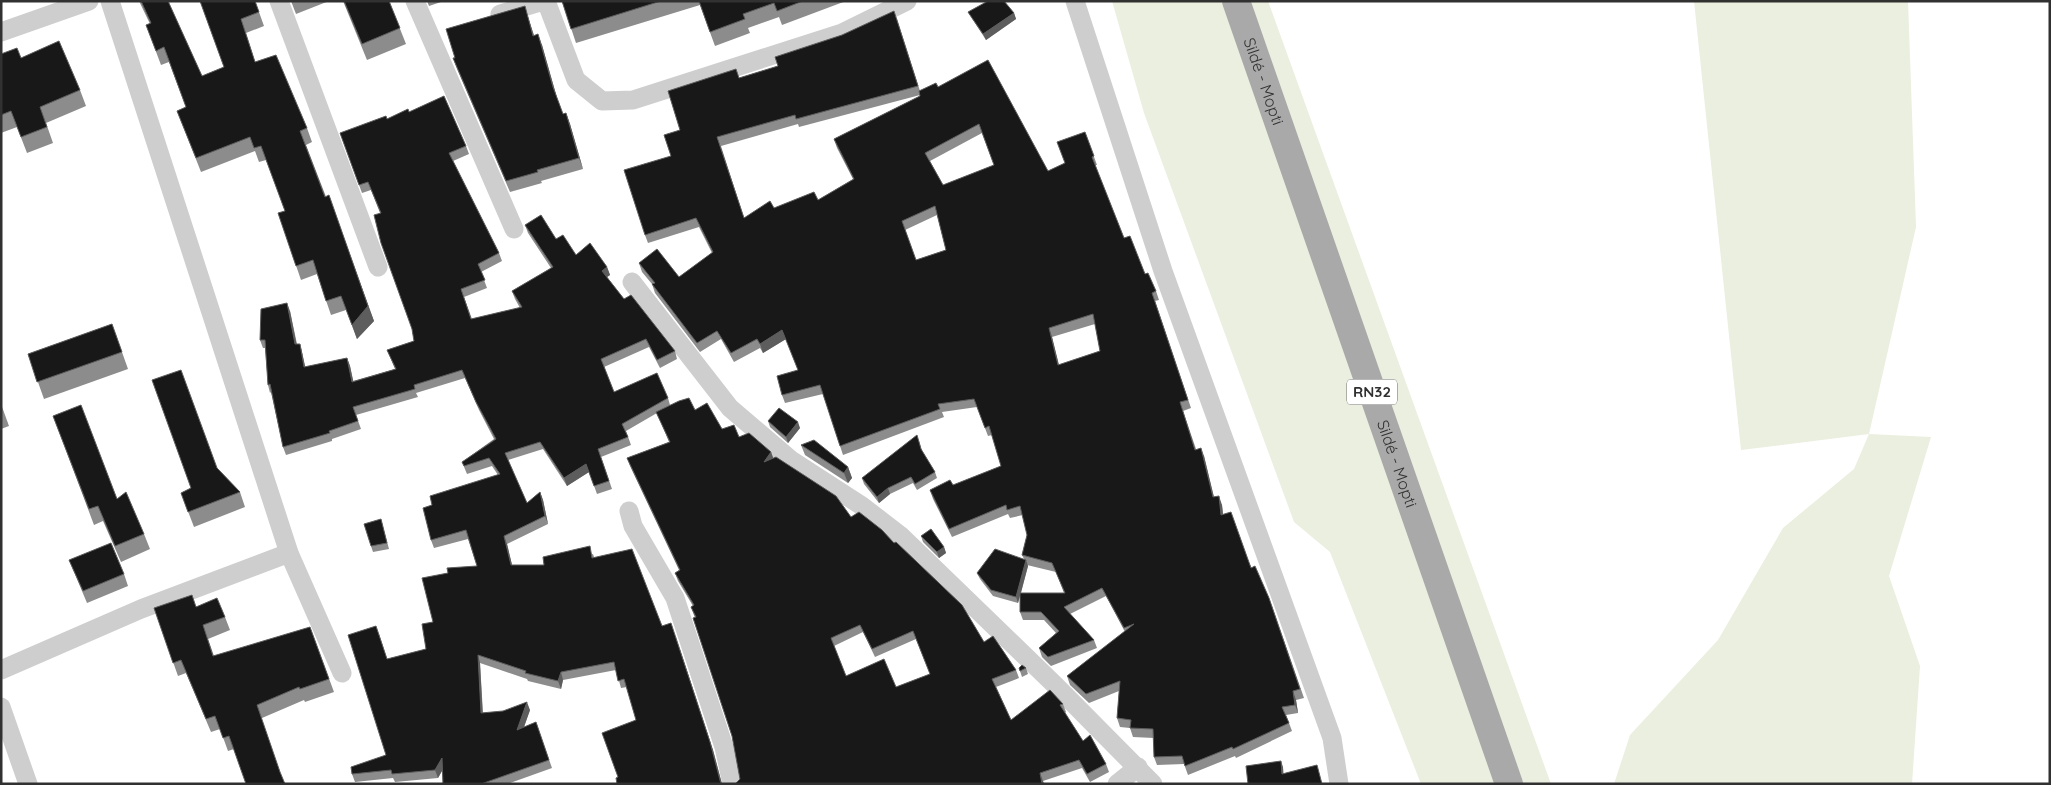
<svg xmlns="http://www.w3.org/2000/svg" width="2051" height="785" font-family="Quicksand,sans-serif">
<rect width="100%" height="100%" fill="#fff"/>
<!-- green -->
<g fill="#eaefdf">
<path d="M1112 1H1268L1551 784H1421L1330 552 1294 522 1144 113Z"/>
<path d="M1694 1H1908L1916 227 1869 434 1931 437 1889 576 1920 666 1912 784H1614L1630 735 1718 640 1783 528 1854 469 1869 434 1741 450Z"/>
</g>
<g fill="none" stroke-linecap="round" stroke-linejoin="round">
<!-- street -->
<g stroke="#cecece" stroke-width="19">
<path d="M110 1 289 553 342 673"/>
<path d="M279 1 378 267"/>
<path d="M415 1 514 229"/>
<path d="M546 1 576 80 602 101 633 100 842 33 907 1"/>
<path d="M1075 1 1163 271 1332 738 1339 784"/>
<path d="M500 14 544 1"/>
<path d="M1 32 89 1"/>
<path d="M632 282 730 408 791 460 862 506 901 536 1055 685 1153 784"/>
<path d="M629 511 633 526 675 598 724 747 732 784"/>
<path d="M1 670 141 609 289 553"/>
<path d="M1 707 28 784"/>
<path d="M1117 784 1138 767"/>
</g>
<!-- primary -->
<path stroke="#a9a9a9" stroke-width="28" id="s1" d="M1236 1 1509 784"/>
</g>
<!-- wall -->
<g fill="#8c8c8c" fill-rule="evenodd">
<path d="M139 1H168L202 76 224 67 200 1H255L264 26 246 33 255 62 307 128 312 142 306 145 374 321 357 339 346 310 331 315 317 274 301 280 278 213 285 211 266 160 259 162 255 151 201 172 177 111 186 107 169 62 161 65 146 25 150 24Z"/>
<path d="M291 1H329L296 14Z"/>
<path d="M343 1H389L406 44 367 60Z"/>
<path d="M427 1H444L429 6Z"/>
<path d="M562 1H846L782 25 779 17 748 28 750 33 715 46 700 5 576 43Z"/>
<path d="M968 12 1014 13 1016 19 986 40 971 17Z"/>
<path d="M528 17 534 35 542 45 557 98 563 114 566 113 570 124 583 169 541 181 542 183 510 192 457 69 453 58Z"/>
<path d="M897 19 920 91 938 87 1048 171 1065 163 1085 132 1097 165H1095L1124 238 1145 274 1156 291 1159 300 1155 301 1191 408 1183 411 1196 449 1204 456 1214 497 1222 505 1223 514 1272 606 1304 698 1296 700 1298 713 1286 715 1292 731 1236 758 1235 756 1188 775 1184 764 1157 765 1154 757V738L1133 737 1130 728 1120 727 1117 718 1119 691 1089 703 1070 685 1067 676 1125 632 1106 596 1070 614 1094 640 1097 648 1051 666 1042 657 1039 648 1056 633 1044 620H1023L1020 612V595L1018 603 993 596 980 579 977 573 1024 559 1022 555 1027 535 1023 515 1010 518 1008 514 952 537 933 499 930 490 953 485 1001 466 992 435 988 436 977 407 942 412 944 417 843 455 823 394 785 403 782 395 798 370 786 339 763 353 760 348 734 362 721 339 700 352 655 293 652 284 642 272 639 263 679 277 712 253 699 227 648 243 645 235 680 130 739 78 778 66ZM920 95V96L834 139 837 148 853 179 818 200 774 208 744 218 721 146 798 124 799 127ZM982 133 994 165 943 185 930 161ZM937 215 946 250 916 260 905 230ZM1095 324 1100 351 1059 365 1052 337ZM1027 565 1056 572 1064 593H1021L1028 566Z"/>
<path d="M1 54 21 58 80 90 86 106 46 123 53 143 27 153 17 127 1 133Z"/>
<path d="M409 112 466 146 469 154 453 161 499 253 502 261 481 272 487 288 464 297 472 319 520 308 515 299 512 291 551 268 528 233 525 225 556 239 576 255 607 267 610 275 607 277 624 299 675 351 677 359 660 368 649 347 604 367 614 392 668 398 670 405 695 410 722 429 771 452 773 458 851 517 984 642 1016 670 1019 678 996 687 1011 720 1063 704 1066 712 1065 713 1083 741 1106 764 1109 772 1090 782 1082 768 1043 781 1044 784H735L740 779 732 736 695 618 691 607 693 606 678 581 675 573 679 570 630 466 627 458 669 442 657 413 626 431 631 445 601 457 612 489 597 494 589 472 567 486 543 449 508 460 527 503 540 492 543 500 548 524 507 544 512 565H544L593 554 594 557 662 626 713 750 722 784H617L618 777 636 720 627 687 621 688 616 670 563 680 561 689 528 681 527 679 480 663 483 713 530 710 524 727 536 722 552 768 507 784H443L442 770 438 778 395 782 393 778 355 782 352 774 386 755 379 634 387 659 426 649 433 622 448 573 477 566 468 539 434 548 431 540 432 505 498 475 492 466 467 474 462 462 494 439 479 410 465 378 416 393 418 397 356 415 361 429 332 439V441L286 455 283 447 271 392 270 393 268 385 265 348H263L260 340 290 311 297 344H300L302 352 305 367 347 358 350 366 353 381 395 369 387 350 414 341 412 329 380 213 371 190 362 193 340 133ZM863 632 875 657 916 639 930 674 896 687 846 676 834 646Z"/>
<path d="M112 324 128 369 44 399 28 354Z"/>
<path d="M1 404 9 426 1 429Z"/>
<path d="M53 416 144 534 150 549 121 562 103 521 94 525Z"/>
<path d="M768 421 800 428 788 443 770 427Z"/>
<path d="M919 441 922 451 935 472 937 478 917 490 913 483 890 494 879 503 864 484 862 478Z"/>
<path d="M801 445 848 467 852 478 848 483 805 455Z"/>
<path d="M217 468 240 492 245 507 194 527 181 493 191 488Z"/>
<path d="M381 519 389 549 373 552 371 546Z"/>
<path d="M921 536 944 547 946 553 939 558 923 542Z"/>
<path d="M69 560 124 574 128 586 87 603Z"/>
<path d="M197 606 225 617 230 630 208 639 214 656 310 627 334 692 305 702 304 700 262 718 234 749 228 751 220 729 211 732 186 673 178 676 154 608Z"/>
<path d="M1019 668H1026L1028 674 1022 677Z"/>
</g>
<!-- shaded-wall -->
<g fill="#5d5d5d">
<path d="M525 6 528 17 537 46 533 36Z"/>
<path d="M1014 13 1016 19 986 40 983 34Z"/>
<path d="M538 34 542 45 557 98 553 87Z"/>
<path d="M566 113 570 124 583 169 579 158Z"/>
<path d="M334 210 374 321 357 339 352 325Z"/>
<path d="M607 267 610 275 604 279 602 271Z"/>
<path d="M287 303 290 311 298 352 295 344Z"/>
<path d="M1049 328 1052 337 1061 374 1058 365Z"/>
<path d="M782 330 786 339 763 353 760 344Z"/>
<path d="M300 344 302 352 307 375 304 367Z"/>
<path d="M347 358 350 366 355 389 352 382Z"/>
<path d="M798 422 800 428 788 443 786 437Z"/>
<path d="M1201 448 1204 456 1216 506 1213 497Z"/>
<path d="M771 452 774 460 764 462Z"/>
<path d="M586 464 589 472 567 486 564 478Z"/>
<path d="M848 467 852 478 848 483 844 473Z"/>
<path d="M888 488 890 494 879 503 877 497Z"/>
<path d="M540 492 543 500 548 524 545 516Z"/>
<path d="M1219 496 1222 505 1224 524 1221 515Z"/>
<path d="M504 536 507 544 514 573 511 565Z"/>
<path d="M944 547 946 553 939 558 937 552Z"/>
<path d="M1026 560 1028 566 1018 603 1016 597Z"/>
<path d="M674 631 713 750 722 784H721Z"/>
<path d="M478 655 480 663 483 721 481 713Z"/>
<path d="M561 672 563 680 561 689 558 681Z"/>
<path d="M1293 691 1296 700 1298 713 1295 705Z"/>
<path d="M527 702 530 710 520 738 517 730Z"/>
<path d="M442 758 445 766 438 778 435 770Z"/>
<path d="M1281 761 1283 767 1284 780 1282 774Z"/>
<path d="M1040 773 1043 781 1044 784H1042Z"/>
</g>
<!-- building -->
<g fill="#181818" stroke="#5d5d5d" fill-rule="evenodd">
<path d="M141 1H168L202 76 224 67 200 1H255L259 12 241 19 255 62 276 55 307 128 300 131 325 197 329 195 368 306 352 325 341 296 326 301 313 260 296 266 278 213 285 211 261 146 254 148 250 137 196 158 177 111 186 107 164 47 156 51 146 25 151 23Z"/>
<path d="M344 1H389L400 28 362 44Z"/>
<path d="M562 1H661L571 29Z"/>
<path d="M699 1H803L777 11 774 3 743 14 745 19 710 32Z"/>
<path d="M988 1H1004L1014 13 983 34 968 12Z"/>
<path d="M525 6 533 36 538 34 553 87 563 114 566 113 579 158 537 170 538 172 506 181 453 58H455L446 29Z"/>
<path d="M894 11 918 86 796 119 795 115 717 137 744 218 770 201 774 208 814 192 818 200 854 179 834 139 920 96 919 91 936 83 938 87 988 60 1048 171 1065 163 1057 142 1085 132 1094 156 1092 157 1124 238 1130 236 1145 274 1148 273 1156 291 1152 293 1188 400 1180 402 1195 450 1201 448 1213 497 1219 496 1221 515 1231 512 1251 568 1255 566 1269 598 1300 689 1293 691 1295 705 1282 707 1289 723 1233 749 1232 747 1185 766 1182 756 1154 757 1153 729 1130 728 1131 720 1117 718 1120 681 1086 694 1067 676 1134 624 1124 628 1102 588 1064 607 1094 640 1048 657 1039 648 1059 631 1041 612H1020V593H1065L1052 563 1022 555 1027 535 1020 506 1007 510 1006 505 949 529 930 490 950 480 953 485 1001 466 989 426 985 428 974 399 938 404 940 409 840 446 820 385 782 395 777 376 798 370 782 330 760 344 757 339 731 353 717 331 697 343 652 284 655 283 639 263 657 249 679 277 713 252 696 218 645 235 624 170 671 156 664 135 680 130 668 91 736 69 739 78 778 66 775 57 842 35ZM979 124 994 165 943 185 925 153ZM935 206 946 250 916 260 902 221ZM1093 314 1100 351 1058 365 1049 328Z"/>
<path d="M59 41 80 90 40 107 47 127 21 137 11 111 1 115V54L17 48 21 58Z"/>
<path d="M444 96 466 146 449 153 499 253 478 264 485 280 461 289 471 319 522 307 512 291 553 267 525 225 541 215 556 239 563 235 576 255 590 243 607 267 602 271 624 299 631 295 675 351 657 360 646 339 601 359 614 392 657 373 668 398 622 424 628 437 598 449 609 481 594 486 586 464 564 478 540 442 505 453 527 503 540 492 545 516 504 536 511 565H544L543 557 590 546 592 558 632 549 662 626 671 623 710 742 721 784H617L616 778 618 777 602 733 636 720 624 679 618 681 614 662 561 672 558 681 525 673 526 671 478 655 481 713 503 711 527 702 517 730 536 722 549 760 481 784H443L442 758 435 770 392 774 391 770 352 774 351 767 386 755 348 635 376 626 387 659 426 649 422 624 433 622 422 578 448 573 447 568 477 566 466 530 431 540 423 508 432 505 430 496 500 474 489 458 464 466 462 462 496 439 476 402 462 370 414 385 415 389 353 407 358 421 329 431 330 433 283 447 270 384 268 385 265 340H260L261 309 287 303 295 344H300L304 367 347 358 352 382 396 369 387 350 414 341 412 329 381 243 374 215 381 213 368 182 359 185 340 133 386 116 387 119 408 109 409 112Z"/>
<path d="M112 324 122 352 37 382 28 354Z"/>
<path d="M181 370 217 468 240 492 188 512 181 493 191 488 152 380Z"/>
<path d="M689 398 695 410 707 403 722 429 734 425 739 437 749 433 771 452 764 462 776 457 836 496 851 517 859 512 882 530 894 543 896 542 962 605 984 642 993 636 1016 670 992 679 1011 720 1050 690 1063 704 1060 705 1083 741 1090 735 1106 764 1087 774 1079 760 1040 773 1042 784H735L740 779 732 736 693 618 696 617 691 607 694 605 675 573 680 570 627 458 670 442 656 412 679 401ZM860 625 872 649 913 631 930 674 896 687 884 659 846 676 831 638Z"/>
<path d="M81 405 117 499 126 492 144 534 115 546 98 506 89 509 53 416Z"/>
<path d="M779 408 798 422 786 437 768 421Z"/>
<path d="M917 435 921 449 935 472 915 484 911 477 888 488 877 497 862 478Z"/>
<path d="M814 440 848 467 844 473 801 445Z"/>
<path d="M381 519 387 543 371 546 364 524Z"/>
<path d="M931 529 944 547 937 552 921 536Z"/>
<path d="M111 543 124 574 83 591 69 560Z"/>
<path d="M995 549 1026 560 1016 597 991 590 977 573Z"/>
<path d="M192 595 196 607 217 598 225 617 203 625 213 656 310 627 329 679 300 689 299 687 257 705 280 772 285 784H246L229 736 223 738 215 716 206 719 181 660 173 663 154 608Z"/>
<path d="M1022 665 1026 668 1020 671 1019 668Z"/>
<path d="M1281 761 1282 774 1317 765 1322 784H1248L1246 766Z"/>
</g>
<g text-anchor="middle" stroke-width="5" stroke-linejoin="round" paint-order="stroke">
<!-- shield labels -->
<rect fill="#fff" stroke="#6f6f6f" stroke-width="1" x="1347" y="379.5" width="50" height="25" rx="4"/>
<g font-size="15" font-weight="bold" fill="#313131">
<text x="1372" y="397">RN32</text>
</g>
<!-- street labels -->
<g font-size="16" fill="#313131" stroke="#fff">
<text dy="6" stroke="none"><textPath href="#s1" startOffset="85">Sildé - Mopti</textPath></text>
<text dy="6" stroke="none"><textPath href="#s1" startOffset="490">Sildé - Mopti</textPath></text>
</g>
</g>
<!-- border -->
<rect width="2051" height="785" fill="none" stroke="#313131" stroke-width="5"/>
</svg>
